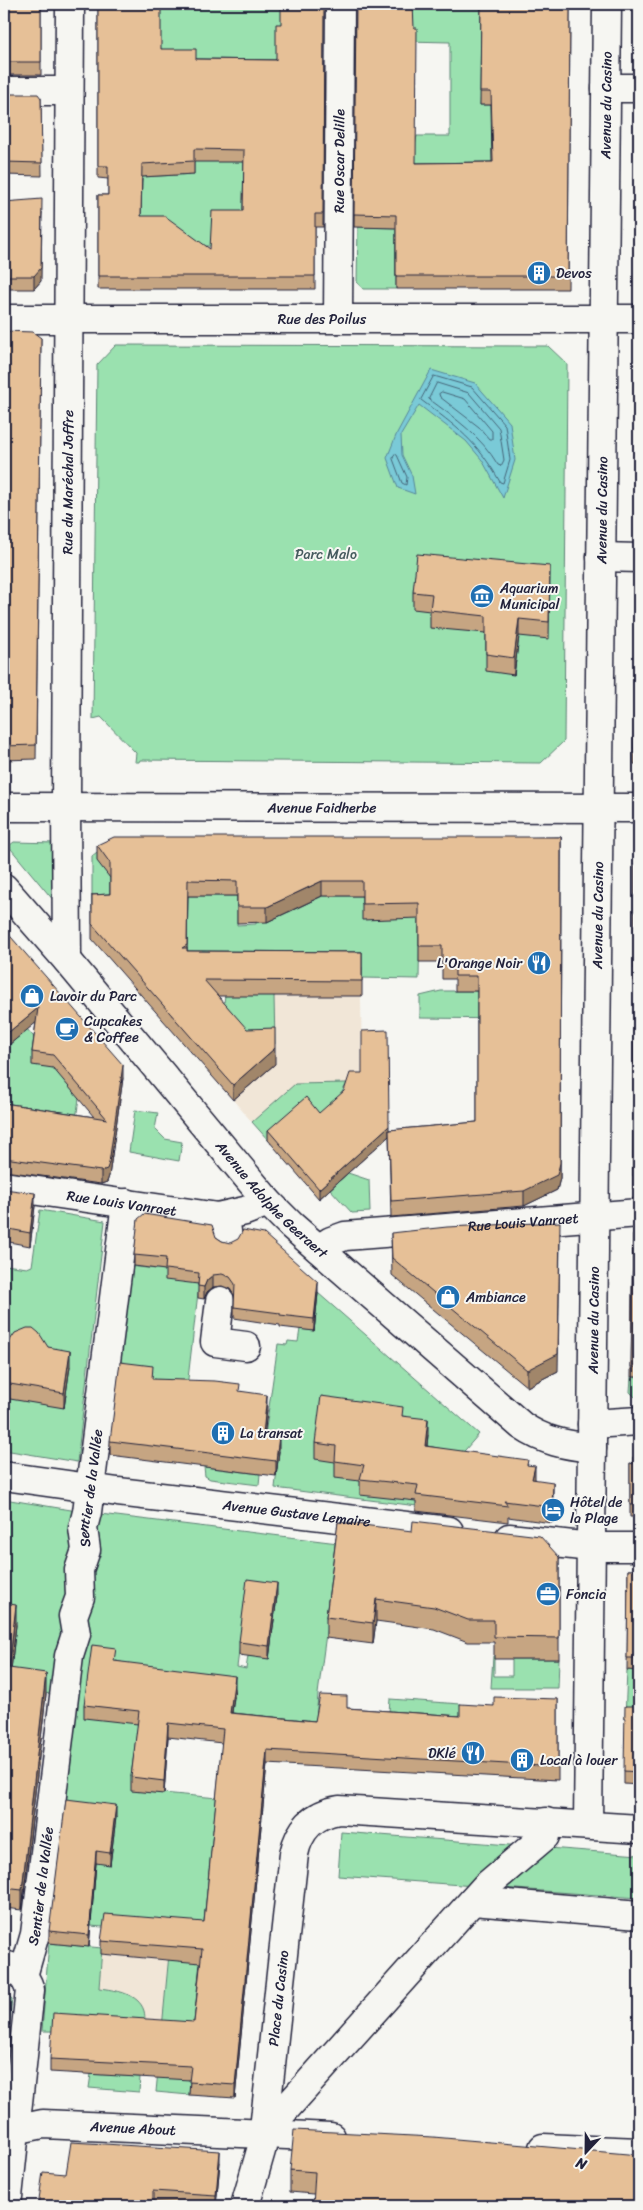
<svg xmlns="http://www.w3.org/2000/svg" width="643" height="2210" font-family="Sriracha,sans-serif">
<rect width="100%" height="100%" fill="#f6f6f2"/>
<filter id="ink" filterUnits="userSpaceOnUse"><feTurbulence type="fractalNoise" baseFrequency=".02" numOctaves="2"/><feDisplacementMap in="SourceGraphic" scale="10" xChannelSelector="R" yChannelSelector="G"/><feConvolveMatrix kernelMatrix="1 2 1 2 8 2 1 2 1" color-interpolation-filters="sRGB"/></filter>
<g filter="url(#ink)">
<!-- built -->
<g fill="#f1e6d7">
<path d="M274 996H361L362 1083 295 1084 252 1122 233 1100 275 1064Z"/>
<path d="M101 1954 168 1960 162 2033 143 2032 142 2006 133 1998 112 1990 99 1988Z"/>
</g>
<!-- green -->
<g fill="#9ae1af" stroke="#5e8275" fill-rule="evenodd">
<path d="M137 4H286L276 72 153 62Z"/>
<path d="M393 4H518L481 92 480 105H522L492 143 493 159H526L396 242V289H363L357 282 358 227 399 228 417 136H450V42L359 40Z"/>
<path d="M194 148 275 162 243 241 211 246H194L138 229 142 177 194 174Z"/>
<path d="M116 345 548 346 567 364 564 741 541 763 140 760 139 762H135L136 753 101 717 93 719 97 365Z"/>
<path d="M14 842 55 843 54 901 11 849 10 845Z"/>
<path d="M97 852H111L110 910H92V856Z"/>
<path d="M187 896H237V925L256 924V896L289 912 322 896H362L420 909 419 979 362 978V967L274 996 275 1044 254 1052 224 1003 225 995 187 966Z"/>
<path d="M441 991H517V1019L420 1018V996Z"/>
<path d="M26 1028 40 1044 48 1062 80 1092 75 1126 4 1117V1047Z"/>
<path d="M347 1083 331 1113 268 1140 252 1122 295 1084Z"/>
<path d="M135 1110 158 1113 155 1129 165 1139 182 1142 179 1161 129 1152Z"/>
<path d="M348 1173 369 1180 370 1212 352 1213 330 1189Z"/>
<path d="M40 1210 105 1221 77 1462 4 1450V1241L8 1242 5 1265 27 1268 32 1266Z"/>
<path d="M129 1266 166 1270 199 1284 186 1396 134 1374 116 1372Z"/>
<path d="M318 1293 479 1434 452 1465 336 1462 364 1481 419 1489 417 1506 275 1488 279 1451 263 1449 278 1344 287 1345 288 1341 298 1342 300 1329 314 1331Z"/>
<path d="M631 1377H639V1396L635 1397 630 1392Z"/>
<path d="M204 1467 260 1474 259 1485 210 1479 205 1476Z"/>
<path d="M4 1499 71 1510 77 1513 75 1590 55 1654 51 1694 28 1691 4 1700Z"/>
<path d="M100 1514 338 1543 318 1694 315 1736 148 1725 140 1791 218 1798 189 2095 156 2092 171 1933 91 1926 65 1811 83 1657 93 1520H99ZM247 1592 277 1596 269 1658 248 1656 246 1669 237 1667Z"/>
<path d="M493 1656H511L494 1658V1676H512V1659H559L558 1688H491Z"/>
<path d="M627 1670 639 1671V1720L625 1719Z"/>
<path d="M390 1699 461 1704 460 1717 388 1725Z"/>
<path d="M341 1832 639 1855V1898L338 1876Z"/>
<path d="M49 1943 102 1948 99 1988C114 1990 139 1993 144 2011 146 2018 144 2026 143 2032L42 2031Z"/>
<path d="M4 1991 12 1999 4 2066Z"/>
<path d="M91 2074 140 2077 139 2092 89 2088Z"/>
</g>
<!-- water -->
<path fill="#7acad7" stroke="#578799" d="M431 370 475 383 510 423 515 460 503 498 482 460 466 441 419 405 401 435 402 455 412 476 415 494 398 488 387 458 397 433Z"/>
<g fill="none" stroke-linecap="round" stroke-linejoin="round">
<!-- shore -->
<g stroke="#456579" stroke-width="1">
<path d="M434 376 472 387 505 425 510 460 503 483 500 482C478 442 457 427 421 400Z"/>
<path d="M437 383 469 393 499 428 504 460 501 466 498 465C481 436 456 419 429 399Z"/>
<path d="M442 392 465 399 492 431V439H489L479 427 440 397 439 394Z"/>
<path d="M395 454 397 455 407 477 406 485 402 483 393 459Z"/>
</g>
<!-- minor casing -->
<g stroke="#22223b" stroke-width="31">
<g id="minor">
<path d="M606 88H639"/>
<path d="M4 91H69"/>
<path id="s1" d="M4 319H639"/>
<path id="s2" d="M338 319 340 4"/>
<path d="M601 557 639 558"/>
<path id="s3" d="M4 807 639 808"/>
<path id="s4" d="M4 888 67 960 268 1202 291 1225 522 1426C544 1441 565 1445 592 1448"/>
<path id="s5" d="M67 960 66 807 70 4"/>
<path id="s6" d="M4 1186 218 1217 245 1211 268 1202"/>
<path d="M225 1216 228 1239"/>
<path id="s7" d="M319 1249 331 1241 345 1236 639 1213"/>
<path d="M220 1301 215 1342 246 1346"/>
<path d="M592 1424 639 1421"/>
<path id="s8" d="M4 1476 118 1492 449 1531"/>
<path d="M509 1538 591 1547H639"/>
<path id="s9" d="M588 1825 607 4"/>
<path d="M473 1901 639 1915"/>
<path d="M4 1965C18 1968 26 1977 30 1990L7 2206"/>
<path id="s10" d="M23 1976 35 1934 69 1656 76 1634 73 1616 80 1597 79 1570 86 1550 83 1528 87 1512 126 1203"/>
<path id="s11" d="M4 2132 43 2124 331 2137"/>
<path d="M263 2134 485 1887 545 1836 546 1822"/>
<path d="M543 2148 639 2152"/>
<path id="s12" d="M245 2206 262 2147 294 1854C299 1830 313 1814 339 1810L639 1829"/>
</g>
</g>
<!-- minor -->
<use href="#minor" stroke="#f6f6f2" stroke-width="28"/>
</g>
<!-- wall -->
<g fill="#c6a582" stroke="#22223b" fill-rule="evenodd">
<path d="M4 4H41V75H10L4 76Z"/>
<path d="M98 4 161 49 196 59 276 60 281 24 324 4 323 227H315V289H98V195H108V179L98 178ZM194 162H244L243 211 210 249 141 216 142 177 194 174Z"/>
<path d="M356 4 416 163 492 162 491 105H480L481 4 551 9H570L568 289H396V228L354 227Z"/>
<path d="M4 94 41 98 42 176 4 175Z"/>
<path d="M4 202 41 281 34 289H4Z"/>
<path d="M4 331 41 338 36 759 4 760Z"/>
<path d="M639 340V522L635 518Z"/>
<path d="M550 566 549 639 519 636 514 675 486 671V633L430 628V611L413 609V592Z"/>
<path d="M639 571V764H634V749Z"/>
<path d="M561 837 560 1178 557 1190 524 1206 391 1217 389 1136 319 1199 268 1140V1130L319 1113 389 1130 477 1122V991H455V979H442V962H419V918L362 920V896H322L267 922 237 923V896H188L187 951 362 952V996H218L275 1064 233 1100 92 939V895L110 894V878L97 861V845Z"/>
<path d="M639 847V982H634L635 851Z"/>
<path d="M4 929 123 1078 109 1176 107 1182 101 1184 4 1171V1103L94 1117 53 1068 32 1065V1052L36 1022 4 1049Z"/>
<path d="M639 1014V1189H633L634 1015Z"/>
<path d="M4 1189 35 1206 30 1246 4 1241Z"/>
<path d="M391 1233 558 1371 527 1387 392 1275Z"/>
<path d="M633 1235H639V1377H631Z"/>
<path d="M216 1237 222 1241 318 1293 314 1331 280 1327V1325L234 1318V1295L230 1289 222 1286 213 1287 207 1292 204 1299 198 1298V1284L165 1280V1270L134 1266V1255Z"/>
<path d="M48 1347 70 1366 64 1408 4 1398V1349Z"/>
<path d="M153 1379 240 1392 267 1410 264 1435 279 1451 276 1476 110 1455V1441Z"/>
<path d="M403 1416 428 1435 427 1446 528 1465 535 1479 553 1498 552 1523 508 1517V1522L416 1511V1501L360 1495V1481L335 1478V1462L315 1459V1443Z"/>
<path d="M639 1457V1517H630V1463L633 1464Z"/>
<path d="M338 1522 559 1557V1659H494V1642H468L434 1629 376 1621 373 1644 326 1638V1617Z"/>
<path d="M628 1570H639V1671L627 1670Z"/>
<path d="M277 1596 269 1659 239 1655V1642Z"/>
<path d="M4 1603 16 1625 11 1669 46 1694 22 1910 4 1908Z"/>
<path d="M116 1661 235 1689 232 1713 315 1721 347 1708 460 1716 494 1706 558 1699V1780L267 1764 235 2098 189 2095 190 2080 50 2072V2059L194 2022 200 1963 101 1954V1941L204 1922 222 1743 168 1737 164 1794 131 1791V1777L138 1724 84 1718V1705Z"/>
<path d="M639 1706V1785L624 1784V1771Z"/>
<path d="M116 1817 110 1865 96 1863 89 1947 49 1943V1931Z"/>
<path d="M639 2155 313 2194 290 2192V2170Z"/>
<path d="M220 2162 216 2206 153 2202V2206H38L66 2174Z"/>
</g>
<!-- shaded-wall -->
<g fill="#a1866a" stroke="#22223b">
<path d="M42 212 41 281 34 289V276Z"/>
<path d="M519 619V636L514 675V658Z"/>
<path d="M561 837 560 1178 557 1190 524 1206V1191Z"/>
<path d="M322 881V896L267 922V907Z"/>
<path d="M38 1008V1021L4 1049V1036Z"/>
<path d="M275 1048V1064L233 1100V1085Z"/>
<path d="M123 1065V1078L109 1176 107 1182 101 1184V1171Z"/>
<path d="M389 1126V1136L319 1199V1189Z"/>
<path d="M35 1193V1206L30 1246V1233Z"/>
<path d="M560 1239 558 1371 527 1387V1370Z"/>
<path d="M213 1275V1287L207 1292 204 1299V1287L207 1280Z"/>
<path d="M318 1282V1293L314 1331V1319Z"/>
<path d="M70 1351V1366L64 1408V1393Z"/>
<path d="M267 1395V1410L263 1449V1434Z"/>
<path d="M428 1419V1435L425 1462V1446Z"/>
<path d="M279 1436V1451L276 1476V1461Z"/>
<path d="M535 1466V1482L532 1479Z"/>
<path d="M553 1482V1498L552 1523V1507Z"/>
<path d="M277 1583V1596L269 1659V1646Z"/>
<path d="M376 1599V1621L373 1644V1623Z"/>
<path d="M16 1605V1625L9 1688V1668Z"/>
<path d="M46 1673V1694L22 1910V1890Z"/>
<path d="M235 1676V1689L230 1726V1713Z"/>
<path d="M168 1723V1737L164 1794V1781Z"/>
<path d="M267 1750V1764L235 2098V2085Z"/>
<path d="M116 1805V1817L110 1865V1853Z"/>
<path d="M96 1851V1863L89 1947V1935Z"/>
<path d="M220 2151V2162L216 2206V2195Z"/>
</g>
<!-- building -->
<g fill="#e6c097" stroke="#22223b" fill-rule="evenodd">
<path d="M4 4H41V62H10L4 63Z"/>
<path d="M98 4H161V49H196V59L276 60V24H281V4H324L323 214H315V276H98V195H108V166H98ZM194 149 244 150 243 211H212L210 249 165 216H141L142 164 194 161Z"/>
<path d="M356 4H413L414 28H417L416 163 493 162 491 92H480L481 4H551V9H570L568 276H396V215L354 214Z"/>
<path d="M4 94H38L41 98 42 163 4 162Z"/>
<path d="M42 199 41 268 34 276H4V202Z"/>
<path d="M4 331 33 332 41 338 36 745 4 746Z"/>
<path d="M639 340V509L635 505Z"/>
<path d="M417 554 550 566 549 622 519 619 514 658 486 654V616L430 610 432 594 413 592Z"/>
<path d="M639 571V749H634L636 574Z"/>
<path d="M114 837H561L560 1163 557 1175 524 1191 391 1201 389 1130 477 1122V976H455V964L442 963V946H419V903L362 904V881H322L267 907H237V881L188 880 187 945 182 948H187V951L362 952V981L204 980 247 1029 275 1028V1048L233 1085 92 924V895L110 894V863L97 845Z"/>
<path d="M639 847V969H634L635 851Z"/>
<path d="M4 929 123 1065 109 1163 107 1169 101 1171 4 1158V1103L107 1119 53 1055 32 1052 38 1008 4 1036Z"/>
<path d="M639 1014V1176H633L634 1015Z"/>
<path d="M388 1030 389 1126 319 1189 268 1130 306 1097 319 1113 344 1091 350 1073H362V1031Z"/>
<path d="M4 1189 35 1193 30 1233 4 1228Z"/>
<path d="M144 1214 212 1225 216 1237 222 1241 230 1243 238 1239 243 1230 264 1234 318 1282 314 1319 280 1315V1313L234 1307 235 1284 230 1277 222 1274 213 1275 207 1280 204 1287 198 1286 199 1273 165 1269 166 1258 134 1255 138 1219Z"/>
<path d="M560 1222 558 1354 527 1370 392 1258 391 1233 447 1227Z"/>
<path d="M633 1235H639V1367H631Z"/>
<path d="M27 1328H33L39 1333 48 1347 70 1351 64 1393 4 1383V1349L15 1333Z"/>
<path d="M120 1362 153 1366 152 1379 215 1381 240 1384 239 1391 267 1395 263 1434 279 1436 276 1461 110 1441Z"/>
<path d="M321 1396 403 1407 402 1416 428 1419 425 1446 528 1460 527 1465 535 1466 532 1479 553 1482 552 1507 504 1501 508 1506 416 1495 418 1485 360 1479 364 1465 335 1461 336 1446 315 1443Z"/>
<path d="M633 1457H639V1505H630V1463L633 1464Z"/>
<path d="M413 1521 540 1536 559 1557V1638L494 1637V1620H468L434 1607 376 1599 373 1623 326 1617 338 1522 412 1531Z"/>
<path d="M628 1570H639V1658H627Z"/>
<path d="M247 1579 277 1583 269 1646 239 1642Z"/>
<path d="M4 1603 16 1605 9 1668 46 1673 22 1890 4 1888Z"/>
<path d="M92 1645 116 1648 114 1661 235 1676 230 1713 315 1721 320 1695 347 1696V1708L460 1716V1704L494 1706V1697L558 1699V1767L267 1750 235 2085 189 2082 191 2066 50 2059 53 2013 194 2022 202 1949 101 1941 105 1914 204 1922 223 1729 168 1723 164 1781 131 1777 139 1711 84 1705Z"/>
<path d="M625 1706H639V1772L624 1771Z"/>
<path d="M66 1799 116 1805 110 1853 96 1851 89 1935 49 1931Z"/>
<path d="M294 2130 433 2137 639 2155V2206H313L315 2172 290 2170Z"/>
<path d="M71 2142 220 2151 216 2195 153 2191V2206H38L43 2172 66 2174Z"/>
</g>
</g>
<!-- icons -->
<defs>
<g id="building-disc" transform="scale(1.25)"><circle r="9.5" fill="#1f6fb2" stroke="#f6f6f2"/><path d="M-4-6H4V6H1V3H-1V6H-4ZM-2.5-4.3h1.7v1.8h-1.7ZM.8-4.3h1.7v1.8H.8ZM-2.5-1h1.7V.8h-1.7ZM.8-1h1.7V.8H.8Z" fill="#fff"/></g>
<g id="museum-disc" transform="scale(1.25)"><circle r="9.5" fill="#1f6fb2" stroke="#f6f6f2"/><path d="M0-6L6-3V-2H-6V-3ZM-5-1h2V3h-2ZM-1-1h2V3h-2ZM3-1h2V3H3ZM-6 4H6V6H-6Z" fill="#fff"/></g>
<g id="restaurant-disc" transform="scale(1.25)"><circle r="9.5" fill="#1f6fb2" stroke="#f6f6f2"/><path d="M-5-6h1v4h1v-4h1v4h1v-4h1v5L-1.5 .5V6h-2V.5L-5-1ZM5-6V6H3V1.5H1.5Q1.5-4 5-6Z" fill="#fff"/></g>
<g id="shop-disc" transform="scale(1.25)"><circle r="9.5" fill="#1f6fb2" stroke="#f6f6f2"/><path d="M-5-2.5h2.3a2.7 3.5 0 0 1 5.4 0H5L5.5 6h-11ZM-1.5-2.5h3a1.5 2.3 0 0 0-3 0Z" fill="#fff"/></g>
<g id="cafe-disc" transform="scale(1.25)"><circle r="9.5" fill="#1f6fb2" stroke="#f6f6f2"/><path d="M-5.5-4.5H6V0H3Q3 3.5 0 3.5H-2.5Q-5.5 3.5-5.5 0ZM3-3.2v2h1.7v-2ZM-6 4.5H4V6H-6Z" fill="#fff"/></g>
<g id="hotel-disc" transform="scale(1.25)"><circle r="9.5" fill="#1f6fb2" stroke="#f6f6f2"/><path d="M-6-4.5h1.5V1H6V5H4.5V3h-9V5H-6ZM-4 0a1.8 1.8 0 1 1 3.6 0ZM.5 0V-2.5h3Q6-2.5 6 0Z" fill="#fff"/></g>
<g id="office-disc" transform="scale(1.25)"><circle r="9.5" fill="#1f6fb2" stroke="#f6f6f2"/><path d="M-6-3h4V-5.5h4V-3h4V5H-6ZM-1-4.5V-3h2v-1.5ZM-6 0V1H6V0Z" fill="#fff"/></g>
</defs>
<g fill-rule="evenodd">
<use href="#building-disc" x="539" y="273"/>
<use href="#museum-disc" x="482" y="596"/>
<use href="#restaurant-disc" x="539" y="963"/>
<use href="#shop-disc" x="32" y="996"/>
<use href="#cafe-disc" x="67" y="1029"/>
<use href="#shop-disc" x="448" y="1297"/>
<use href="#building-disc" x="223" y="1433"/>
<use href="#hotel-disc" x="553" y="1510"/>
<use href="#office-disc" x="548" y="1594"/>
<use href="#restaurant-disc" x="473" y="1753"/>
<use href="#building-disc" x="522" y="1760"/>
</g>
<g text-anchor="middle" stroke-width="4" stroke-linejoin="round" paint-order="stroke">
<!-- street labels -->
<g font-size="14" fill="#22223b" stroke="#f6f6f2">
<text dy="5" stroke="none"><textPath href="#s9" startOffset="1720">Avenue du Casino</textPath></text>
<text dy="5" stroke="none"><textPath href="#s2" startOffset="158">Rue Oscar Delille</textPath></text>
<text dy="5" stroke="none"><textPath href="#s1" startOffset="318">Rue des Poilus</textPath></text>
<text dy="5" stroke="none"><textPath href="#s5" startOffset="478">Rue du Maréchal Joffre</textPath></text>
<text dy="5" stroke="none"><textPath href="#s9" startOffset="1315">Avenue du Casino</textPath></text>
<text dy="5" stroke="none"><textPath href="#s3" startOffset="318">Avenue Faidherbe</textPath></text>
<text dy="5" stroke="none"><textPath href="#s9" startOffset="910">Avenue du Casino</textPath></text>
<text dy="5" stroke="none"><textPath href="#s4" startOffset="411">Avenue Adolphe Geeraert</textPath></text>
<text dy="5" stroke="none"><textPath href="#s6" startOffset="119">Rue Louis Vanraet</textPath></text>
<text dy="5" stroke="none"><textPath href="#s7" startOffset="208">Rue Louis Vanraet</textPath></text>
<text dy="5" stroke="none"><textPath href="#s9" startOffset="505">Avenue du Casino</textPath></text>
<text dy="5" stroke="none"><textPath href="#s10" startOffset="496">Sentier de la Vallée</textPath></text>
<text dy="5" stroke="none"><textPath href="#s8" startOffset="295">Avenue Gustave Lemaire</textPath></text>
<text dy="5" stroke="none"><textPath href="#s10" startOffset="92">Sentier de la Vallée</textPath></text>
<text dy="5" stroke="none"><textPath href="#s12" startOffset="211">Place du Casino</textPath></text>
<text dy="5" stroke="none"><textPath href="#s11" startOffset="130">Avenue About</textPath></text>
</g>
<!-- poi labels -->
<g font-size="14" fill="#22223b" stroke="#f6f6f2" text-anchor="start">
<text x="556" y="278">Devos</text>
<text x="500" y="593">Aquarium<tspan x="500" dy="16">Municipal</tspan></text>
<text x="522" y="968" text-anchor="end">L'Orange Noir</text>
<text x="50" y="1001">Lavoir du Parc</text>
<text x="84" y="1026">Cupcakes<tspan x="84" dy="16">&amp; Coffee</tspan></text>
<text x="466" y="1302">Ambiance</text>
<text x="240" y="1438">La transat</text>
<text x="570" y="1507">Hôtel de<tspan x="570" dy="16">la Plage</tspan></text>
<text x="566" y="1599">Foncia</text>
<text x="456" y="1758" text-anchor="end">DKlé</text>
<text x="540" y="1765">Local à louer</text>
</g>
<!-- park labels -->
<g font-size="14" fill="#465b5e" stroke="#f6f6f2">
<text x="326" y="559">Parc Malo</text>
</g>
</g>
<!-- margin -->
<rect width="643" height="2210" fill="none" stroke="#f6f6f2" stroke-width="20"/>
<rect x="10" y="10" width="623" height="2190" fill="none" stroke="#22223b" stroke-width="2" filter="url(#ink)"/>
<!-- north arrow -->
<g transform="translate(586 2152) rotate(202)" stroke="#f6f6f2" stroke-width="4" paint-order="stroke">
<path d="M0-4L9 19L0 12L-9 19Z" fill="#22223b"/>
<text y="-8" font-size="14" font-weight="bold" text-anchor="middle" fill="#22223b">N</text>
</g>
</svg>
